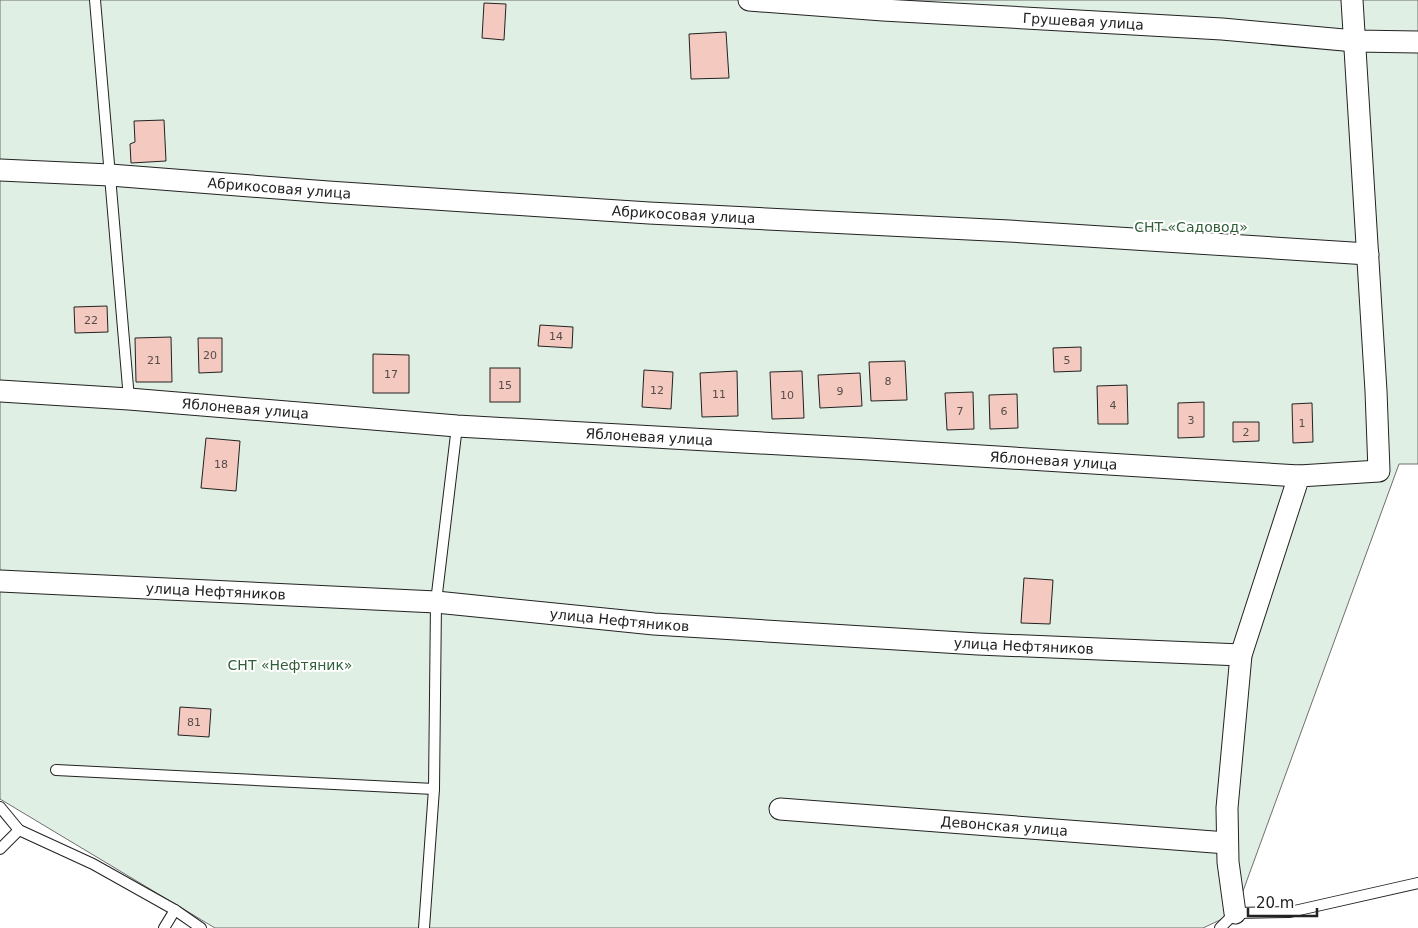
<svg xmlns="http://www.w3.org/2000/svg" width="1418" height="928" font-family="'DejaVu Sans',sans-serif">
<rect width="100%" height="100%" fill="#fff"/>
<!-- green -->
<path fill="#e0efe3" stroke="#6f6f6f" d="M0 0H1418V464H1399L1235 913 1203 928H215L0 799Z"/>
<!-- building -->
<g fill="#f3c9c0" stroke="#222">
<path d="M484 3 506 4 504 40 482 38Z"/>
<path d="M726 32 729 78 691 79 689 34Z"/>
<path d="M164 120 166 161 131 163 130 144 135 142 134 121Z"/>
<path d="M107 306 108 332 75 333 74 307Z"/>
<path d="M540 325 573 327 572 348 538 346Z"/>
<path d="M171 337 172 382H136L135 338Z"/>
<path d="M198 338H222V372L199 373Z"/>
<path d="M1081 347V371L1054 372 1053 348Z"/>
<path d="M373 354 409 355V393H373Z"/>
<path d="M905 361 907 400 871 401 869 362Z"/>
<rect x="490" y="368" width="30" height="34"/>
<path d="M644 370 673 372 671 409 642 407Z"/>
<path d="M737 371 738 416 702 417 700 373Z"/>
<path d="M802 371 804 418 772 419 770 372Z"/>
<path d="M860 373 862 406 820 408 818 375Z"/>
<path d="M1127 385 1128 424H1098L1097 386Z"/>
<path d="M973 392 974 429 947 430 945 393Z"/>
<path d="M1017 394 1018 428 990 429 989 395Z"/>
<path d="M1204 402V437L1178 438V403Z"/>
<path d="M1312 403 1313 442 1293 443 1292 404Z"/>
<path d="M1233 422H1259V441L1233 442Z"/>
<path d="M206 438 240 441 236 491 201 488Z"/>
<path d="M1024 578 1053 580 1050 624 1021 623Z"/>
<path d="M180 707 211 709 209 737 178 735Z"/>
</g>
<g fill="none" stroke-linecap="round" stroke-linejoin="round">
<!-- service casing -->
<g stroke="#222" stroke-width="12">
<g id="service">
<path d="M95 0 129 399"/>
<path d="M56 770 434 789"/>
<path d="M0 807 19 830 93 864 175 910 201 928"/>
<path d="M0 849 19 830"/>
<path d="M164 928 175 910"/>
<path d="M424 928 434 789 436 602 457 426"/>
<path d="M1220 928 1235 913 1290 912 1418 883"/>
</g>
</g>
<!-- minor casing -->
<g stroke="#222" stroke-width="23">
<g id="minor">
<path id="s1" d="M749 0 883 10 1222 29 1355 41 1418 42"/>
<path id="s2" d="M0 170 110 175 328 192 649 213 1009 231 1368 254"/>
<path id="s3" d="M0 391 129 399 457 426 869 449 1299 476"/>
<path id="s4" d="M0 581 436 602 654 624 978 644 1241 655"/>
<path id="s5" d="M780 809 1227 843"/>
<path d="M1235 913 1228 862 1227 808 1241 655 1299 476 1379 471 1376 391 1352 0"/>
</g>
</g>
<!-- service -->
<use href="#service" stroke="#fff" stroke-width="10"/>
<!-- minor -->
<use href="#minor" stroke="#fff" stroke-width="21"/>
</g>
<g text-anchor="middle" stroke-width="4" stroke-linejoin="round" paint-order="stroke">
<!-- number labels -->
<g font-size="11" fill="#564c4a">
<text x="91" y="324">22</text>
<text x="556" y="340">14</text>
<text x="210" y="359">20</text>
<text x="154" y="364">21</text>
<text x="1067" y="364">5</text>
<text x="391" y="378">17</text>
<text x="888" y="385">8</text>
<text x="505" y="389">15</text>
<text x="657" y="394">12</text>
<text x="840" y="395">9</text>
<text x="719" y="398">11</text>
<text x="787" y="399">10</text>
<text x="1113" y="409">4</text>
<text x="960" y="415">7</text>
<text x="1004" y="415">6</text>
<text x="1191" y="424">3</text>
<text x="1302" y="427">1</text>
<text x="1246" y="436">2</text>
<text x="221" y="468">18</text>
<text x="194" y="726">81</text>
</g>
<!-- street labels -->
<g font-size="14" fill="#222" stroke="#fff">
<text dy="5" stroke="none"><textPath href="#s1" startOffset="335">Грушевая улица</textPath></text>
<text dy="5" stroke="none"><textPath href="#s2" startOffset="280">Абрикосовая улица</textPath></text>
<text dy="5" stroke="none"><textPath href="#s2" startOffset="685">Абрикосовая улица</textPath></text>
<text dy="5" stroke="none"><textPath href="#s3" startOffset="246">Яблоневая улица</textPath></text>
<text dy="5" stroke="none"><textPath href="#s3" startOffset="651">Яблоневая улица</textPath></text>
<text dy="5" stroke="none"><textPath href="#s3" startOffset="1056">Яблоневая улица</textPath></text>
<text dy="5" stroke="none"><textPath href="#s4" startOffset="216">улица Нефтяников</textPath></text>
<text dy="5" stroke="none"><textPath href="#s4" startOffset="621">улица Нефтяников</textPath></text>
<text dy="5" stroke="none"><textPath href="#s4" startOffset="1026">улица Нефтяников</textPath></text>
<text dy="5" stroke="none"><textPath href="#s5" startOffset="225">Девонская улица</textPath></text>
</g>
<!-- park labels -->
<g font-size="14" fill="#2f5e38" stroke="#fff">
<text x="1191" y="232">СНТ «Садовод»</text>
<text x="290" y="670">СНТ «Нефтяник»</text>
</g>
</g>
<!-- scale -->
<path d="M1248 908v8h69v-8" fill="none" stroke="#222222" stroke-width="2.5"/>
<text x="1256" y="908" font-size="15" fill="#222222" stroke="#ffffff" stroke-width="4" paint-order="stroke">20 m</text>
</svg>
